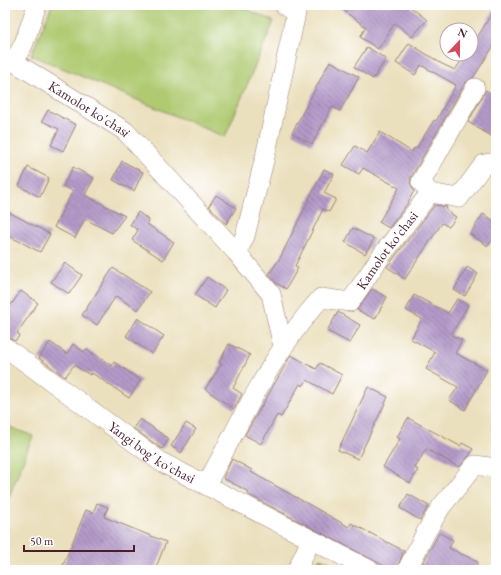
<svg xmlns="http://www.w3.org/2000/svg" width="501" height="575" font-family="'EB Garamond',serif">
<defs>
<pattern id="forest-crowns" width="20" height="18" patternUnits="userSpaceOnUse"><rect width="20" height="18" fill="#8bae63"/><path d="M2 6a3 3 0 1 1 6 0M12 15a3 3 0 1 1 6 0" fill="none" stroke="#748d52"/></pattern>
<pattern id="building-back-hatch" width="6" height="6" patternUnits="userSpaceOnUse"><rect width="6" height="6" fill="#b29ac9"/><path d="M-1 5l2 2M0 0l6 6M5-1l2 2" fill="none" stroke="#937da3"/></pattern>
</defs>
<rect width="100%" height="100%" fill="#fff"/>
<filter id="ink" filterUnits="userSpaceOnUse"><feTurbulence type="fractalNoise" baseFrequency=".025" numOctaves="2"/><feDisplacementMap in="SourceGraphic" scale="8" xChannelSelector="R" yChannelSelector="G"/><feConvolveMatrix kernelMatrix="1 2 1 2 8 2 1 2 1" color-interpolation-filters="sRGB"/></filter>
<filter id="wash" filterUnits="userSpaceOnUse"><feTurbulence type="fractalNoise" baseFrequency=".012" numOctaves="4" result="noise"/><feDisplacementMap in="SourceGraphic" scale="16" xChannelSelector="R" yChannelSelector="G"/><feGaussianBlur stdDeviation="0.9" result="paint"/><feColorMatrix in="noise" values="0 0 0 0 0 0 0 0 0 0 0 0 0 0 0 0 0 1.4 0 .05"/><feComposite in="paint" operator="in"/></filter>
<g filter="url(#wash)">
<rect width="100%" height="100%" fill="#ebe0bd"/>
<!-- forest -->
<path fill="url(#forest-crowns)" stroke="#6a6647" d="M320 558 348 570H310Z"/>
<!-- pitch -->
<g fill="#afca71" stroke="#7c744e">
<path d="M52 5H236L274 21 225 137 31 55Z"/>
<path d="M5 425 33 436 5 507Z"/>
</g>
<g id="blocks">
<!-- building -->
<g fill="url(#building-back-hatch)">
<path d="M336 5H408L427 20 412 37 395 23 378 49 360 37 366 27Z"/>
<path d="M496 6V42L473 78 465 83 411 177 410 183 414 191 407 204 389 228 379 222 399 188 363 168 359 174 343 165 355 146 367 153 380 132 412 152 414 148 416 149 434 120 436 121 456 85 421 65 415 75 396 63 409 43 442 64 455 70 466 54H471V48Z"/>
<path d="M367 47 386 59 373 79 354 67Z"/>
<path d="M330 61 359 77 340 111 332 107 312 144 292 133Z"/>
<path d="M486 90 496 97V139L468 122Z"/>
<path d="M48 110 76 125 63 151 51 145 59 129 42 121Z"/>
<path d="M122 161 143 172 134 191 113 180Z"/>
<path d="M28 167 49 178 40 197 19 186Z"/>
<path d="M73 167 94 178 85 195 125 216 112 233 85 219 75 238 54 227 73 191 63 186Z"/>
<path d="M324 169 334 174 324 193 336 199 329 212 323 209 295 266 298 268 286 289 276 283 269 274 280 258Z"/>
<path d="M216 195 236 208 226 224 209 206Z"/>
<path d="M435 205 447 207 446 210 456 217 449 227 442 223 405 279 387 267Z"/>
<path d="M5 210 50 234 40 252 5 234Z"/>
<path d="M138 212 149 220 147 224 174 242 163 260 132 240 138 230 130 225Z"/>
<path d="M483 214 496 222V234L488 246 470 234Z"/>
<path d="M353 228 374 239 365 254 345 242Z"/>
<path d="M65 263 82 275 69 294 51 282Z"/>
<path d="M467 267 478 274 465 296 454 290Z"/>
<path d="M113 268 150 292 138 310 116 296 97 325 82 315Z"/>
<path d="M207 277 226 290 215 308 195 295Z"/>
<path d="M372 289 387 297 375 319 357 310Z"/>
<path d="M21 291 38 303 17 333 20 335 15 341 5 336V313Z"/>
<path d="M414 295 448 313 457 299 468 305 451 335 462 340 455 353 487 370 465 410 449 400 458 387 426 369 435 352 411 339 422 319 406 310Z"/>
<path d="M338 312 360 325 350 343 327 331Z"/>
<path d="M138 318 164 336 152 354 126 336Z"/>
<path d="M50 342 67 354 73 344 84 352 86 349 112 366 114 362 141 380 129 398 92 373 90 375 74 365 65 377 39 358Z"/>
<path d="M229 344 250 355 233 388 242 394 234 409 205 389 222 364 219 363Z"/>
<path d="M291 355 316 369 320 363 342 375 332 394 307 380 303 386 300 384 281 417 277 415 261 444 245 435Z"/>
<path d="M368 387 388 397 358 459 338 450Z"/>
<path d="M408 418 460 446 462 443 473 449 469 456 459 467 426 449 415 468 418 470 410 483 383 467 400 439 397 437Z"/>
<path d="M140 419 169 439 162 449 133 428Z"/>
<path d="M186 423 196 429 181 453 171 446Z"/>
<path d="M232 459 252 470 251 472 349 527 351 523 404 551 396 570H392L251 496 248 494 249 492 223 478Z"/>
<path d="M408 494 429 506 420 520 400 508Z"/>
<path d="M97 503 108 507 104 517 166 542 155 570H61L86 510 93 513Z"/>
<path d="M439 533 453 540 449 548 478 562 474 570H419Z"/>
</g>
</g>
</g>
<g filter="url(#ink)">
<use href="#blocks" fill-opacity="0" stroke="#9a8074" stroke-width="1"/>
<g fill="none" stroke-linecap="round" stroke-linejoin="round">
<!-- minor casing -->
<g stroke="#9a8074" stroke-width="20">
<g id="minor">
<path id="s1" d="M5 60 14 62 125 131 237 253 271 294 283 347"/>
<path d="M14 62 24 43 37 5"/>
<path d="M430 193 421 182 475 88"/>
<path d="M237 253 245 236 265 157 296 13 284 5"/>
<path id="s2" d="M5 347 161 462 370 570"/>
<path id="s3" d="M206 485C241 422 272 352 321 298L350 302 381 256 430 193 459 198 484 164 496 162"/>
<path d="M297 570 311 540"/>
<path d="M407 570 425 534 441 507 475 465 496 468"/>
</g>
</g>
<!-- minor -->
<use href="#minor" stroke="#fff" stroke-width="19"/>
</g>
</g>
<g text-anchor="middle" stroke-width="4" stroke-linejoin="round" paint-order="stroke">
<!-- street labels -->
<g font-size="14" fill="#4a1f2b" stroke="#fff">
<text dy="5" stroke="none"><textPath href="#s1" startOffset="98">Kamolot ko'chasi</textPath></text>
<text dy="5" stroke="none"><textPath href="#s3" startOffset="313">Kamolot ko'chasi</textPath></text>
<text dy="5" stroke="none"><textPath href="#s2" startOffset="181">Yangi bog' ko'chasi</textPath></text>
</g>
</g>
<!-- margin -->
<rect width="501" height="575" fill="none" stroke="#fff" stroke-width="20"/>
<!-- north arrow -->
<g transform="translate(459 42) rotate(22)"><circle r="19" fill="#ffffff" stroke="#b7a5aa"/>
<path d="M0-3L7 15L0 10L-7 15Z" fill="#d1495b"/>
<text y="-6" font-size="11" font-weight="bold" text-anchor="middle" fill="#4a1f2b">N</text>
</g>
<!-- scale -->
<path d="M24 545v6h110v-6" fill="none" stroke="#4a1f2b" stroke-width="2"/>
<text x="30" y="545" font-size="12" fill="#4a1f2b" stroke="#ffffff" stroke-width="3" paint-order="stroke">50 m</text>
</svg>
